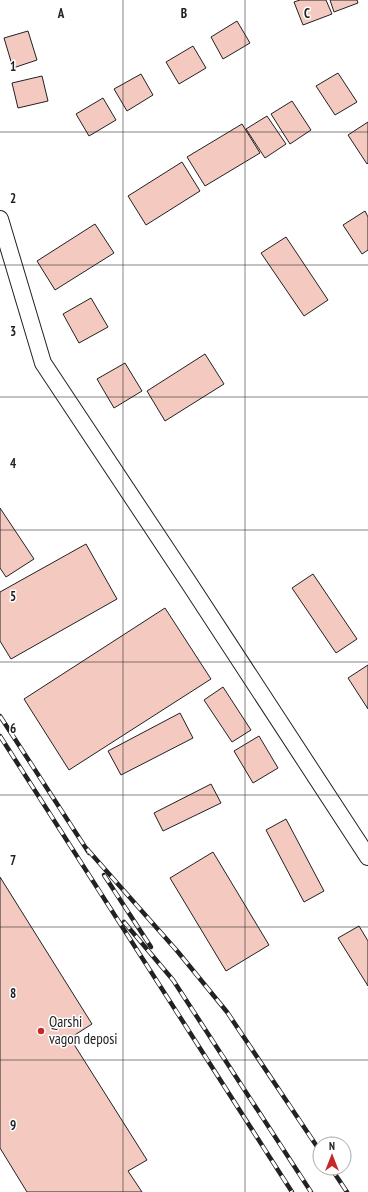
<svg xmlns="http://www.w3.org/2000/svg" width="368" height="1192" font-family="'PT Sans Narrow',sans-serif">
<rect width="100%" height="100%" fill="#fff"/>
<!-- building -->
<g fill="#f3c9c0" stroke="#222">
<path d="M300 0H326L332 14 303 25 294 2Z"/>
<path d="M330 0H357L358 3 334 12Z"/>
<path d="M237 21 250 43 223 59 211 37Z"/>
<path d="M28 31 37 60 13 68 4 38Z"/>
<path d="M193 46 206 68 179 84 166 62Z"/>
<path d="M338 73 357 102 335 115 316 86Z"/>
<path d="M141 74 153 95 127 111 114 89Z"/>
<path d="M42 76 48 101 18 108 12 83Z"/>
<path d="M103 98 116 120 89 136 76 114Z"/>
<path d="M292 101 311 130 290 144 271 114Z"/>
<path d="M267 116 286 144 265 158 246 129Z"/>
<path d="M368 122V163L367 164 348 135Z"/>
<path d="M242 124 260 153 205 186 187 157Z"/>
<path d="M182 162 200 191 146 225 128 196Z"/>
<path d="M365 211 368 217V250L362 254 343 225Z"/>
<path d="M95 224 114 253 55 290 37 261Z"/>
<path d="M286 237 328 300 304 316 261 253Z"/>
<path d="M91 298 108 327 79 343 63 314Z"/>
<path d="M205 354 224 384 165 421 147 391Z"/>
<path d="M125 363 142 391 114 408 97 379Z"/>
<path d="M0 508 34 559 6 577 0 568Z"/>
<path d="M86 544 117 599 11 659 0 641V592Z"/>
<path d="M313 574 357 639 336 653 292 588Z"/>
<path d="M165 608 211 679 69 770 24 699Z"/>
<path d="M368 665V709L348 678Z"/>
<path d="M223 687 251 730 232 742 204 700Z"/>
<path d="M180 713 193 738 121 775 108 751Z"/>
<path d="M259 736 278 768 253 783 234 751Z"/>
<path d="M211 784 221 803 163 831 154 813Z"/>
<path d="M286 819 324 891 304 902 266 830Z"/>
<path d="M213 852 269 945 226 971 170 878Z"/>
<path d="M0 877 92 1024 70 1038 147 1160 128 1171 142 1192H27L0 1148Z"/>
<path d="M359 926 368 941V986L338 938Z"/>
</g>
<g fill="none" stroke-linecap="round" stroke-linejoin="round">
<!-- street casing -->
<g stroke="#222" stroke-width="18">
<path id="street" d="M0 219 43 363 189 583 368 857"/>
</g>
<!-- street -->
<use href="#street" stroke="#fff" stroke-width="16"/>
<!-- rail casing -->
<g stroke="#222" stroke-width="4.5">
<g id="rail">
<path d="M0 716 89 853"/>
<path d="M0 736 292 1192"/>
<path d="M87 849 178 952 227 1012 320 1151"/>
<path d="M104 875 151 947"/>
<path d="M124 922 173 980 311 1192"/>
<path d="M331 1168 347 1192"/>
</g>
</g>
<!-- rail -->
<use href="#rail" stroke="#fff" stroke-width="3" stroke-dasharray="9" stroke-linecap="butt"/>
</g>
<!-- grid -->
<path fill="none" stroke="#222" stroke-width="1" stroke-opacity="0.55" d="M123 0V1192M245 0V1192M0 132H368M0 265H368M0 397H368M0 530H368M0 662H368M0 795H368M0 927H368M0 1060H368"/>
<!-- markers -->
<circle fill="#c62828" stroke="#fff" stroke-width="1.5" cx="41" cy="1031" r="4"/>
<g text-anchor="middle" stroke-width="3" stroke-linejoin="round" paint-order="stroke">
<!-- poi labels -->
<g font-size="15" fill="#222" stroke="#fff" text-anchor="start">
<text x="49" y="1027">Qarshi<tspan x="49" dy="17">vagon deposi</tspan></text>
</g>
</g>
<g font-size="13" text-anchor="middle" font-weight="bold" fill="#222" stroke="#fff" stroke-width="3" stroke-linejoin="round" paint-order="stroke">
<text x="61" y="18">A</text>
<text x="184" y="18">B</text>
<text x="307" y="18">C</text>
<text x="13" y="71">1</text>
<text x="13" y="203">2</text>
<text x="13" y="336">3</text>
<text x="13" y="468">4</text>
<text x="13" y="601">5</text>
<text x="13" y="733">6</text>
<text x="13" y="865">7</text>
<text x="13" y="998">8</text>
<text x="13" y="1130">9</text>
</g>
<!-- north arrow -->
<g transform="translate(332 1156)"><circle r="19" fill="#ffffff" stroke="#a7a7a7"/>
<path d="M0-3L7 15L0 10L-7 15Z" fill="#c62828"/>
<text y="-6" font-size="11" font-weight="bold" text-anchor="middle" fill="#222222">N</text>
</g>
</svg>
